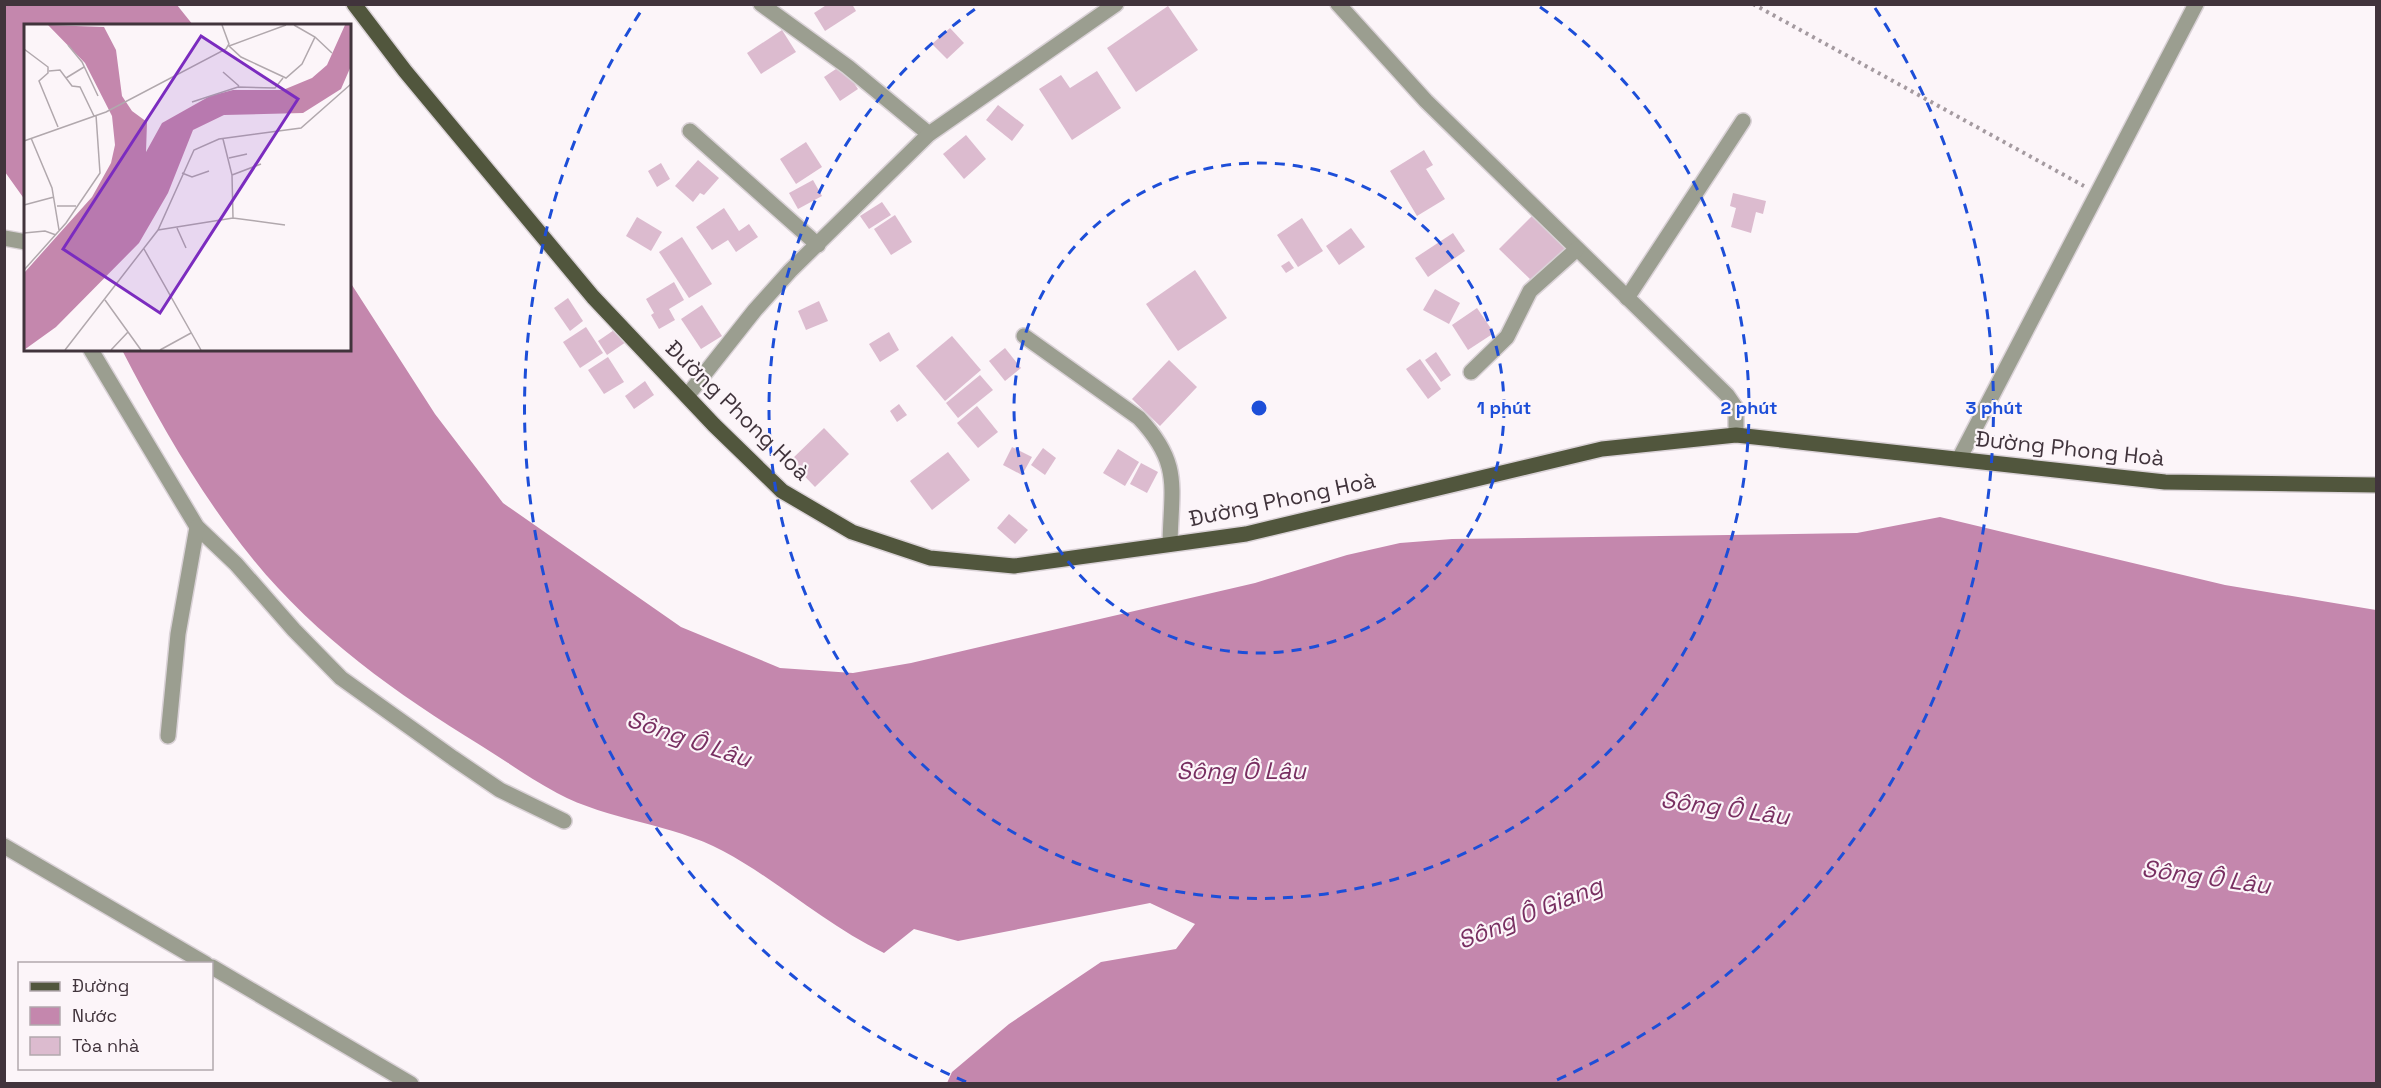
<svg xmlns="http://www.w3.org/2000/svg" width="2381" height="1088" font-family="'Space Grotesk',sans-serif">
<rect width="100%" height="100%" fill="#fcf5f9"/>
<!-- water -->
<g fill="#c487ad">
<path d="M5 4 177 5 193 25 26 26 25 200 5 172Z"/>
<path d="M350 282 435 414 503 503 681 627 780 668 853 673 911 663 1255 583 1347 555 1400 543 1452 539 1857 533 1940 517 2225 585 2376 610V1083H947L952 1072 1009 1024 1101 962 1176 949 1195 924 1150 903 958 941 914 929 884 953C826 925 779 881 723 851 671 823 609 821 557 793 531 779 506 761 480 745 396 693 315 636 252 558 200 494 160 423 122 350H350Z"/>
</g>
<!-- building -->
<g fill="#dcbbcf">
<path d="M828 4H852L856 11 825 31 814 13Z"/>
<path d="M1168 6 1198 50 1136 92 1107 48Z"/>
<path d="M950 28 964 43 947 59 932 44Z"/>
<path d="M782 30 796 52 761 74 747 53Z"/>
<path d="M842 65 858 89 840 101 824 77Z"/>
<path d="M1097 71 1121 108 1072 140 1039 89 1061 75 1070 88Z"/>
<path d="M998 105 1024 125 1012 141 986 120Z"/>
<path d="M966 135 986 159 964 179 943 154Z"/>
<path d="M806 142 822 167 796 184 780 159Z"/>
<path d="M1424 150 1433 165 1426 169 1445 199 1417 216 1390 171Z"/>
<path d="M698 160 719 178 704 195 700 193 693 202 675 186Z"/>
<path d="M661 163 670 179 657 187 648 171Z"/>
<path d="M813 180 822 196 798 209 789 193Z"/>
<path d="M1733 193 1766 201 1763 214 1756 212 1751 233 1731 227 1736 208 1730 206Z"/>
<path d="M882 202 891 215 869 229 860 216Z"/>
<path d="M724 208 739 231 749 224 758 237 736 252 728 240 712 250 696 227Z"/>
<path d="M895 215 912 242 891 255 874 229Z"/>
<path d="M1533 215 1566 248 1533 282 1499 249Z"/>
<path d="M637 217 662 232 651 251 626 236Z"/>
<path d="M1302 218 1323 251 1298 267 1277 235Z"/>
<path d="M1351 228 1365 247 1339 265 1326 246Z"/>
<path d="M1453 233 1465 251 1428 277 1415 258Z"/>
<path d="M682 237 712 284 689 298 659 252Z"/>
<path d="M1289 261 1294 268 1286 273 1281 266Z"/>
<path d="M1195 270 1227 318 1178 351 1146 304Z"/>
<path d="M674 282 684 300 669 309 675 320 659 329 651 315 654 313 646 299Z"/>
<path d="M1435 289 1460 303 1449 324 1423 310Z"/>
<path d="M568 298 583 321 570 331 554 308Z"/>
<path d="M819 301 828 321 806 330 798 311Z"/>
<path d="M702 305 722 336 701 349 681 319Z"/>
<path d="M1477 308 1494 333 1468 350 1452 325Z"/>
<path d="M586 327 603 353 580 368 563 342Z"/>
<path d="M617 328 626 342 607 355 598 341Z"/>
<path d="M889 332 899 350 880 362 869 344Z"/>
<path d="M952 336 981 370 945 401 916 366Z"/>
<path d="M1005 348 1021 368 1005 381 989 361Z"/>
<path d="M1436 352 1451 375 1441 382 1425 360Z"/>
<path d="M608 357 624 382 604 394 588 370Z"/>
<path d="M1420 359 1441 389 1428 399 1406 369Z"/>
<path d="M1169 360 1197 387 1160 426 1132 399Z"/>
<path d="M980 375 993 390 958 418 946 403Z"/>
<path d="M645 381 654 395 634 409 625 396Z"/>
<path d="M899 404 907 415 897 422 890 411Z"/>
<path d="M977 406 998 432 978 448 957 423Z"/>
<path d="M824 428 849 454 815 487 790 461Z"/>
<path d="M1012 447 1032 457 1022 475 1003 465Z"/>
<path d="M1043 448 1056 458 1045 475 1031 465Z"/>
<path d="M1118 449 1139 462 1125 486 1103 473Z"/>
<path d="M948 452 970 480 932 510 910 481Z"/>
<path d="M1141 463 1158 472 1147 493 1130 484Z"/>
<path d="M1009 514 1028 530 1015 544 997 528Z"/>
</g>
<g fill="none" stroke-linecap="round" stroke-linejoin="round">
<!-- minor casing -->
<g stroke="#dad2d7" stroke-width="18">
<g id="minor">
<path d="M761 4 848 67 929 134"/>
<path d="M1338 4 1426 101 1727 395 1736 408V435"/>
<path d="M690 131 818 245"/>
<path d="M4 238 26 242"/>
<path d="M1627 298 1743 121"/>
<path d="M1024 336 1139 418C1182 464 1171 487 1170 544"/>
<path d="M91 350 197 527 236 564 294 630 341 678 453 758 500 790 564 821"/>
<path d="M1471 372 1507 337 1530 291 1577 249"/>
<path d="M687 396 755 310 790 271 929 134 1116 4"/>
<path d="M1959 459 2196 4"/>
<path d="M168 736 178 634 197 527"/>
<path d="M4 846 206 964"/>
<path d="M212 967 411 1084"/>
</g>
</g>
<!-- major casing -->
<g stroke="#dad2d7" stroke-width="18">
<path id="major" d="M354 4 405 71 593 297 714 425 782 491 852 532 930 558 1014 566 1246 534 1602 449 1736 435 2165 482 2376 485"/>
</g>
<!-- path -->
<path stroke="#a49aa0" stroke-width="4" stroke-dasharray="3 4.5" stroke-linecap="butt" d="M1753 4 2084 186"/>
<!-- minor -->
<use href="#minor" stroke="#9b9e90" stroke-width="15"/>
<!-- major -->
<use href="#major" stroke="#51563d" stroke-width="15"/>
</g>
<!-- distance rings -->
<g fill="none" stroke="#1d4ed8" stroke-width="3" stroke-dasharray="10 8">
<circle cx="1259" cy="408" r="245"/>
<path d="M1540 7A490 490 0 1 1 978 7"/>
<path d="M966 1082A735 735 0 0 1 643 8M1875 8A735 735 0 0 1 1552 1082"/>
</g>
<g text-anchor="middle" stroke-width="4.5" stroke-linejoin="round" paint-order="stroke">
<!-- street labels -->
<g font-size="22" fill="#41343c" stroke="#fcf5f9">
<text transform="translate(738 410) rotate(44)" y="8">Đường Phong Hoà</text>
<text transform="translate(2070 448) rotate(6)" y="8">Đường Phong Hoà</text>
<text transform="translate(1282 499) rotate(-12)" y="8">Đường Phong Hoà</text>
</g>
<!-- water labels -->
<g font-size="24" font-style="italic" fill="#782f61" stroke="#fcf5f9">
<text transform="translate(689 739) rotate(19)" y="8">Sông Ô Lâu</text>
<text x="1241" y="779">Sông Ô Lâu</text>
<text transform="translate(1725 808) rotate(8)" y="8">Sông Ô Lâu</text>
<text transform="translate(2206 877) rotate(8)" y="8">Sông Ô Lâu</text>
<text transform="translate(1530 913) rotate(-22)" y="8">Sông Ô Giang</text>
</g>
</g>
<!-- overview -->
<g transform="translate(24 24)">
<rect width="327" height="327" fill="#fcf5f9"/>
<path d="M24 1 80 3 92 26 98 72 108 87 123 98 122 128 138 99 186 72 209 66H259L288 54 303 41 321 1H327V42L317 65 279 89 200 91 169 106 144 169 115 219 32 303 0 326V249L68 173 87 139 91 121 88 92 61 39Z" fill="#c487ad"/>
<path fill="none" stroke="#b1a8ad" stroke-width="1.5" d="M262 1 205 22 217 33 262 54 278 40 291 13 270 1M291 13 308 29M44 21 58 38 74 72M0 25 24 43V49L15 57 34 103M25 47 36 46 48 62 56 63 70 92M199 48 215 62M42 54 60 43M168 78 214 63 251 64 259 54M7 114 28 164 35 206M199 115 208 151 209 194M0 117 82 88 202 25 205 20 198 1M205 134 223 130M158 149 168 153 185 147M208 151 237 140M0 181 30 173M33 182H52M153 204 162 224M134 206 209 194 261 201M0 209 21 207 32 211M120 225 177 326M0 246 42 199 76 149 72 91M81 276 117 326M41 326 134 206 170 126 195 115 277 104 327 60M87 326 104 308M136 326 167 309"/>
<path fill="#7b2cbf" fill-opacity="0.15" stroke="#7b2cbf" stroke-width="3" d="M177 12 274 75 136 289 39 225Z"/>
<rect width="327" height="327" fill="none" stroke="#41343c" stroke-width="3"/>
</g>
<circle cx="1259" cy="408" r="9" fill="#1d4ed8" stroke="#fcf5f9" stroke-width="3"/>
<g font-size="18" text-anchor="middle" font-weight="bold" fill="#1d4ed8" stroke="#fcf5f9" stroke-width="4.5" stroke-linejoin="round" paint-order="stroke">
<text x="1504" y="414">1 phút</text>
<text x="1749" y="414">2 phút</text>
<text x="1994" y="414">3 phút</text>
</g>
<!-- border -->
<rect width="2381" height="1088" fill="none" stroke="#41343c" stroke-width="12"/>
<!-- legend -->
<rect x="18" y="962" width="195" height="108" fill="#fcf5f9" stroke="#b1a8ad" stroke-width="1.5"/>
<rect x="30" y="982" width="30" height="9" fill="#51563d" stroke="#b1a8ad" stroke-width="1.5"/>
<text x="72" y="992" font-size="18" fill="#41343c">Đường</text>
<rect x="30" y="1007" width="30" height="18" fill="#c487ad" stroke="#b1a8ad" stroke-width="1.5"/>
<text x="72" y="1022" font-size="18" fill="#41343c">Nước</text>
<rect x="30" y="1037" width="30" height="18" fill="#dcbbcf" stroke="#b1a8ad" stroke-width="1.5"/>
<text x="72" y="1052" font-size="18" fill="#41343c">Tòa nhà</text>
</svg>
